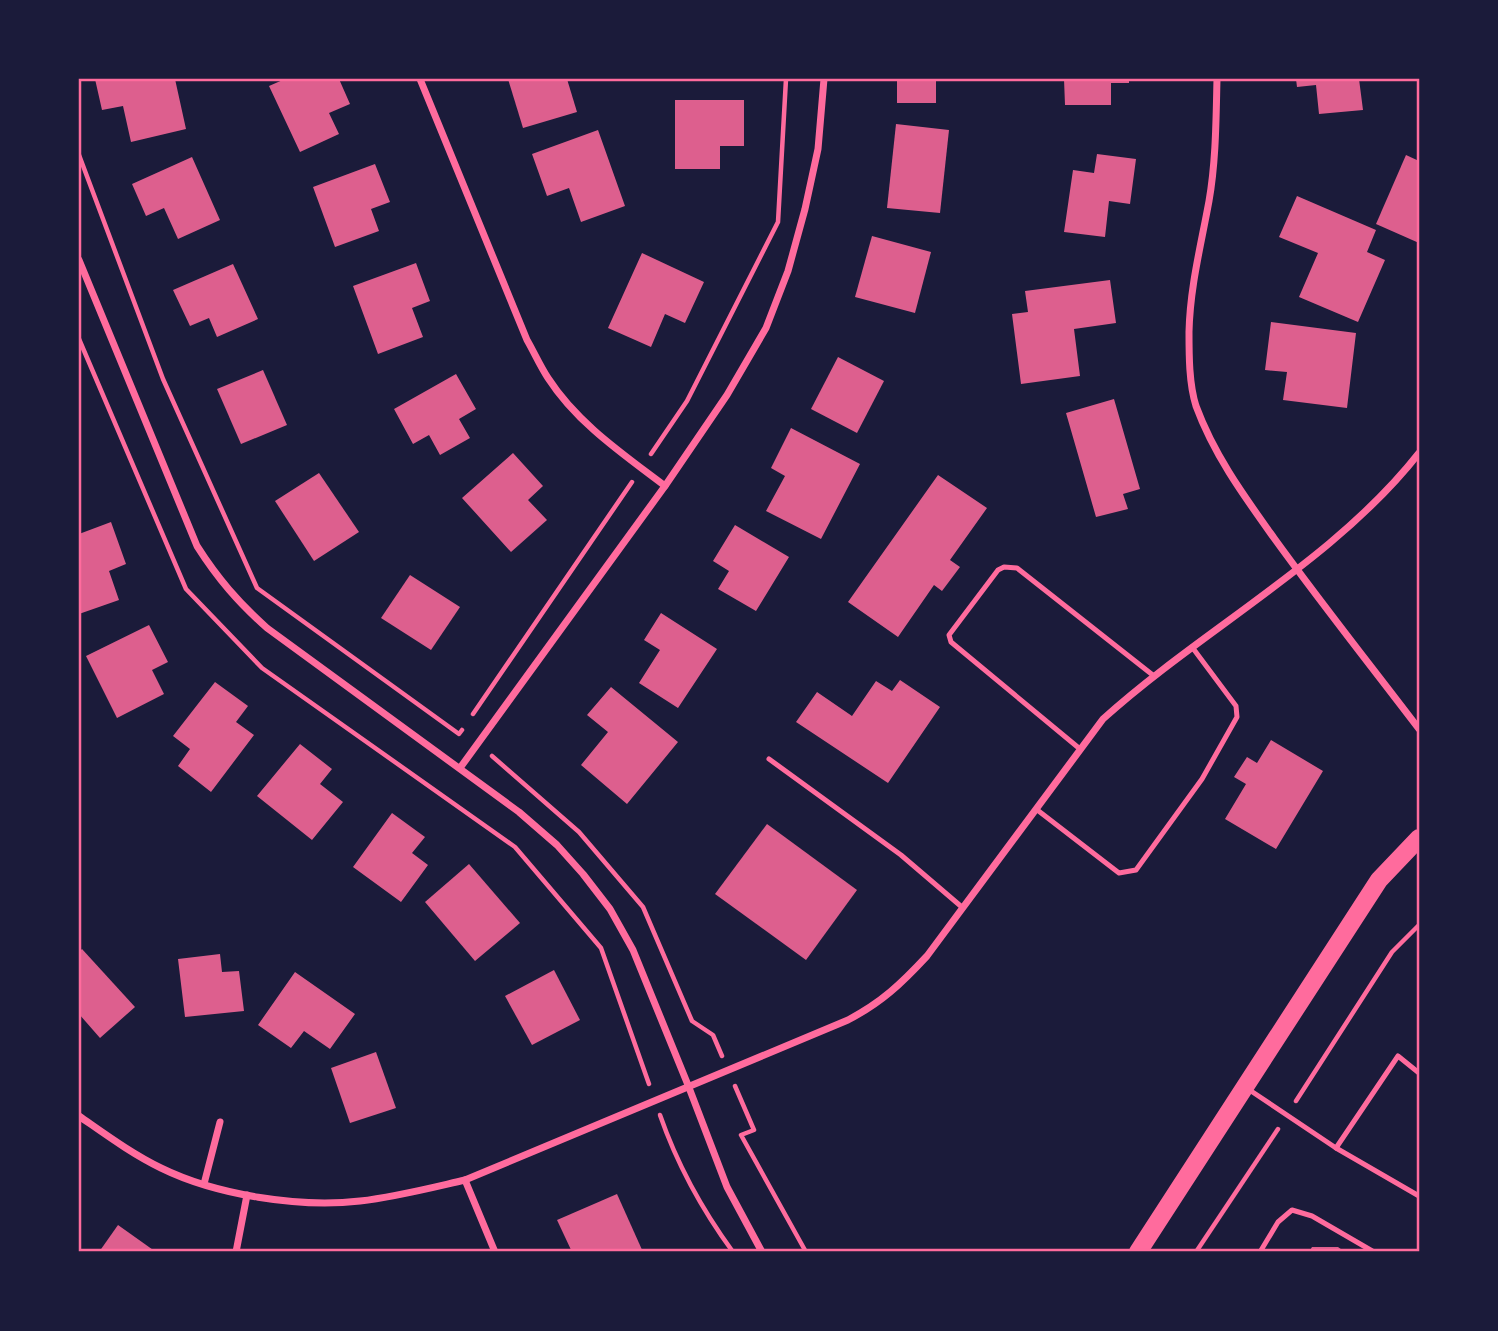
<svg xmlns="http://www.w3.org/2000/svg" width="1498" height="1331" font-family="'Nunito Sans',sans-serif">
<rect width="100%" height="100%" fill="#1b1b3a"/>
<!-- building -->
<g fill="#dd5f8e">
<path d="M95 79H175L186 129 131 142 123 106 102 110Z"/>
<path d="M285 79H339L350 104 329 113 339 134 300 152 269 86Z"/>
<path d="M508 79H567L577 112 523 128Z"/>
<rect x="897" y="79" width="39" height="24"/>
<path d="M1064 79H1129V83H1111V105H1065Z"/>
<path d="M1296 79H1359L1363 110 1319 114 1316 85 1297 87Z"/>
<path d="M675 100H744V146H720V169H675Z"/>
<path d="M896 124 949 130 940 213 887 208Z"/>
<path d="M598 130 625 206 581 222 569 188 547 196 532 154Z"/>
<path d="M1097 154 1136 159 1130 204 1109 201 1105 237 1064 232 1073 170 1094 173Z"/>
<path d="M1406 155 1419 161V243L1376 224Z"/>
<path d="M192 157 220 220 178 239 164 208 146 216 132 184Z"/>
<path d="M375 164 390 202 371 209 379 231 335 247 313 187Z"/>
<path d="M1297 196 1376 230 1367 252 1385 260 1358 322 1299 297 1318 253 1279 237Z"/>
<path d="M872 236 931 252 915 313 855 297Z"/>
<path d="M642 253 704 282 685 323 665 314 651 347 608 328Z"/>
<path d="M416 263 430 301 412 308 423 337 378 354 353 286Z"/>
<path d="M233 264 258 319 217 337 209 318 190 326 173 290Z"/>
<path d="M1110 280 1116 323 1074 329 1080 376 1021 384 1012 314 1028 312 1025 291Z"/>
<path d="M1271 322 1356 333 1347 408 1283 400 1287 372 1265 370Z"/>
<path d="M838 357 884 381 857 433 811 409Z"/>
<path d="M263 370 287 425 241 444 217 389Z"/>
<path d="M456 374 476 409 459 419 470 438 440 455 429 435 413 444 394 409Z"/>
<path d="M1114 399 1140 489 1123 494 1128 509 1096 517 1066 413Z"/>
<path d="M791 428 860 464 821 539 766 511 785 476 771 468Z"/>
<path d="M513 453 543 486 528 500 547 520 511 552 462 498Z"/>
<path d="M319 473 359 532 314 561 275 501Z"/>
<path d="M938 475 987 508 950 560 960 567 942 591 934 585 898 637 848 602Z"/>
<path d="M111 522 126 564 109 571 119 600 79 614V534Z"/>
<path d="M735 525 789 557 756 611 718 589 729 571 713 561Z"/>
<path d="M410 575 460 607 431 650 381 618Z"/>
<path d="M661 613 717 649 678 708 639 683 660 650 644 640Z"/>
<path d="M149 625 168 662 152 670 164 694 117 718 86 656Z"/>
<path d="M900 680 940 707 888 783 796 722 817 692 852 716 876 681 892 691Z"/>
<path d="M215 682 248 706 236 722 254 735 211 792 178 766 190 749 173 736Z"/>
<path d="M611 687 678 742 627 804 581 765 608 732 587 715Z"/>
<path d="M1271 740 1323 771 1276 849 1225 819 1246 784 1234 777 1247 757 1257 763Z"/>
<path d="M300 744 332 769 320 784 343 802 312 840 257 796Z"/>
<path d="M392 813 425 837 412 853 428 865 401 902 353 867Z"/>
<path d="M767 824 857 890 806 960 715 894Z"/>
<path d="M469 864 520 923 475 961 425 902Z"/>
<path d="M82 949 135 1007 100 1038 79 1014V952Z"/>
<path d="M220 954 222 972 239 971 244 1011 185 1017 178 959Z"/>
<path d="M554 970 580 1020 532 1045 505 996Z"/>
<path d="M295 972 355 1014 330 1049 304 1031 291 1048 258 1025Z"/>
<path d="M376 1052 396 1108 350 1123 331 1068Z"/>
<path d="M617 1194 643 1252H572L557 1220Z"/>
<path d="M118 1225 156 1252H99Z"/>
<path d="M1312 1247H1338L1345 1252H1309Z"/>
</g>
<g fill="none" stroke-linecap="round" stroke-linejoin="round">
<!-- path -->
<g stroke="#ff6b9d" stroke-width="4.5">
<path d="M79 155 163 379 257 588 459 734 462 730"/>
<path d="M79 339 186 589 262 668 515 847 601 948 649 1084"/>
<path d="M651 454 687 401 778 222 786 79"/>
<path d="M473 714 632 482"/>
<path d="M492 756 579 832 643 907 692 1021 713 1035 722 1056"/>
<path d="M735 1086 754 1130 741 1135 806 1252"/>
<path d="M1296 1101 1392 952 1419 925"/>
<path d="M660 1115C677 1164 703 1211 733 1252"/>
<path d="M1196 1252 1278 1129"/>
</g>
<!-- service -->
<g stroke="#ff6b9d" stroke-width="5">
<path d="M1080 749 951 642 949 635 998 570 1004 567 1017 568 1154 676"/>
<path d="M769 759 901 855 963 908"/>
<path d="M1036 809 1119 873 1136 870 1202 779 1237 717 1236 706 1192 647"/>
<path d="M1248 1089 1336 1148 1419 1196"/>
<path d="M1336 1148 1398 1056 1419 1073"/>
<path d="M1260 1252 1278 1222 1292 1210 1312 1216 1374 1252"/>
</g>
<!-- minor -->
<g stroke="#ff6b9d" stroke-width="7">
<path d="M420 79 527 340C534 352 540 366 548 378 577 423 623 454 665 486"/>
<path d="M1217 79C1216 119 1216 161 1209 201 1201 245 1190 287 1189 332 1189 355 1189 384 1196 406 1214 455 1244 496 1274 538 1321 603 1371 666 1419 729"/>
<path d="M79 260 197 546C218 579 238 602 267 628L519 812 557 845 583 874 610 909 633 950 688 1085 727 1187 762 1252"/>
<path d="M460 768 665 486 727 395 766 328 788 271 805 209 818 149 824 79"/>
<path d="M79 1116C105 1134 132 1154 161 1168 216 1195 299 1208 360 1201 395 1197 430 1188 465 1180L848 1020C882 1002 901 984 927 956L1103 719C1204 628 1335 560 1419 453"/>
<path d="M465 1180 495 1252"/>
<path d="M204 1184 220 1122"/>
<path d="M236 1252 247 1195"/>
</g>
<!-- primary -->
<path stroke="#ff6b9d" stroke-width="18" d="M1138 1252 1379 880 1419 838"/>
</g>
<!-- border -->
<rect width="1498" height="1331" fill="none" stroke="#1b1b3a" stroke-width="161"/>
<rect x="80" y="80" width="1338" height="1170" fill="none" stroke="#ff6b9d" stroke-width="2.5"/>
</svg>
